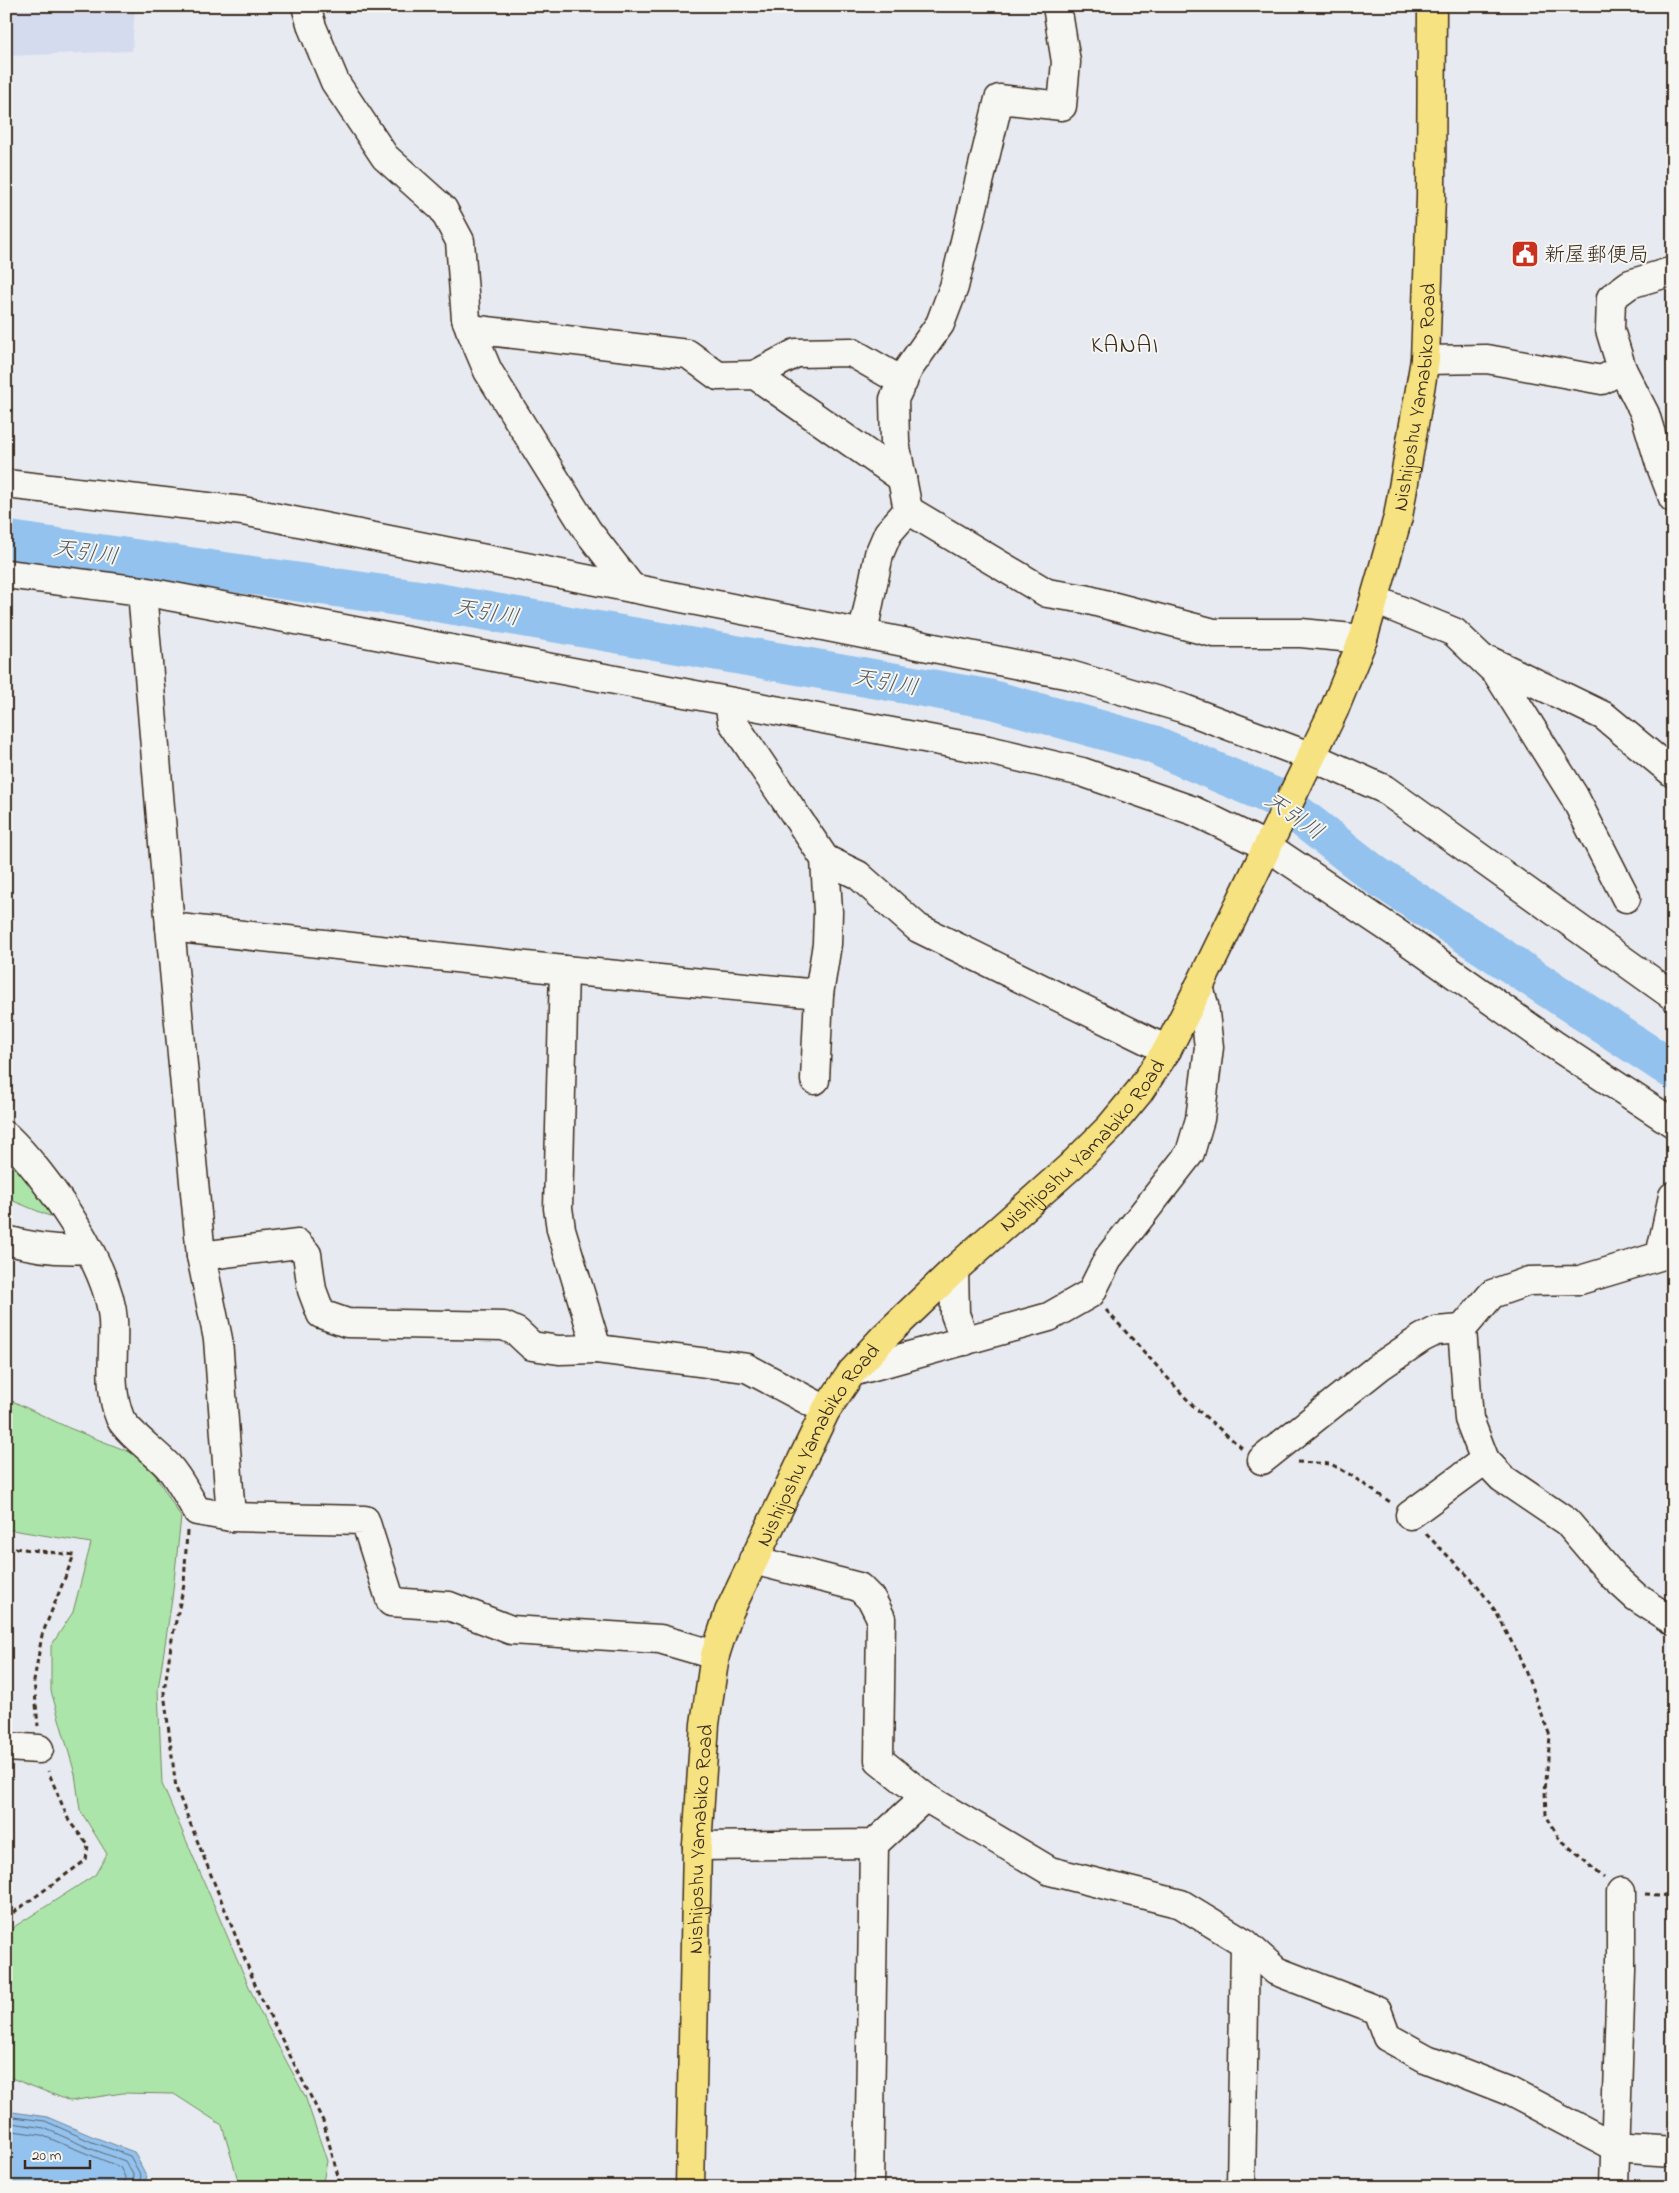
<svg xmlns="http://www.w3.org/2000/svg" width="1679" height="2193" font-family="'Indie Flower','Klee One',sans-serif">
<rect width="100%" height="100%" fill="#e7eaf0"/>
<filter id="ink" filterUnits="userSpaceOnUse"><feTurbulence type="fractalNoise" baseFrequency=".02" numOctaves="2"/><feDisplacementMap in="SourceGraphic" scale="10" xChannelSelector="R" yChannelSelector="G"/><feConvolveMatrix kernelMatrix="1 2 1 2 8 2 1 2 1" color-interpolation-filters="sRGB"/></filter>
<g filter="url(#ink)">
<!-- built -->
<path fill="#d5dbee" d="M6 6H135L132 51 6 56Z"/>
<!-- green -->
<g fill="#ace5a9" stroke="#748864">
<path d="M6 1151 18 1162 52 1217 6 1198Z"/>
<path d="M6 1398 69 1428 145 1458 181 1517 172 1599 158 1690 162 1784 259 2010 305 2096 327 2161 322 2187H240L222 2125 174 2094 123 2093 70 2101 6 2076V1932L95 1875 107 1854 80 1810 75 1774 51 1691V1646L73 1612 91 1543 6 1529Z"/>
</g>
<!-- water -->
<path fill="#93c2ee" stroke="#70859b" d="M6 2111 47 2117 94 2137 134 2152 147 2177 142 2187H6Z"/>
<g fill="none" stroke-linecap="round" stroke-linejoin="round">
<!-- shore -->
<g stroke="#5e6771" stroke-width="1">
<path d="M6 2116 45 2121 92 2142 130 2156 141 2176 138 2187"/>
<path d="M6 2122 44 2128 89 2148 125 2161 134 2176 131 2187"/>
<path d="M6 2130 41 2135 120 2167 125 2177 124 2187"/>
</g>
<!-- river -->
<path stroke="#93c2ee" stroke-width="39" d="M6 540 429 601 990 699 1152 744 1277 798 1374 874 1673 1070"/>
<!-- minor casing -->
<g stroke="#3b2a1e" stroke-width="31">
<g id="minor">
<path d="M306 6 312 27 335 82 385 157 443 209 460 241 466 319 488 371 587 530 632 588"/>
<path d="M470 329 688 354 718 376 755 375 902 478"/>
<path d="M1425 360 1487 359 1602 380 1622 369 1610 330 1611 298 1630 284 1673 271"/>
<path d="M1622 369 1645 414 1660 464 1673 498"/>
<path d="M755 375 796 353 851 352 903 382"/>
<path d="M6 484 243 511 1070 675 1182 708 1312 757 1384 789 1673 996"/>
<path d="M908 510 1047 593 1085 599 1214 633H1301L1363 639"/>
<path d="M6 574 142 591 988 750 1082 772 1194 811 1268 847 1395 932 1553 1044 1673 1123"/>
<path d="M142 591 170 927 201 1256 218 1339 231 1517"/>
<path d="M1375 600 1454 632 1497 673 1574 796 1626 898"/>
<path d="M863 633 879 554 888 533 908 510 895 442 894 399 909 368 940 324 954 287 999 99 1062 106 1066 62 1057 6"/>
<path d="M1490 661 1604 716 1673 773"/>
<path d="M729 702 732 721 825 859 828 912 827 944 819 994 815 1080"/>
<path d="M825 859 858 875 918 928 1167 1050"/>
<path d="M170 927 564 970 819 994"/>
<path d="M6 1136C46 1174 109 1265 113 1320 115 1354 107 1386 120 1418 126 1431 157 1454 168 1466 180 1479 188 1497 197 1511L231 1517 365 1520 391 1602 449 1606 511 1630 660 1639 715 1655"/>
<path d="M6 1240C34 1248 59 1251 88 1249"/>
<path d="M201 1256 298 1244 307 1254 312 1290 321 1314 347 1323 504 1326 517 1332 532 1346 559 1350 597 1349 561 1229 558 1208 564 970"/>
<path d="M954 1270 955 1314 965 1341"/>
<path d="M597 1349 747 1368 826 1410"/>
<path d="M852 1372 1049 1317 1091 1293 1109 1257 1190 1153 1200 1119 1209 1047 1204 1005 1199 987"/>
<path d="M1262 1460 1379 1367 1422 1338 1436 1331 1462 1329"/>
<path d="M1485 1460 1502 1478 1567 1522 1613 1576 1636 1597 1673 1621"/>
<path d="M1410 1515 1485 1460 1469 1419 1462 1329 1492 1294 1529 1281 1580 1280 1660 1256 1673 1196"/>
<path d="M753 1560 859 1587 872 1600 881 1618 879 1760 925 1797 1050 1871 1181 1904 1245 1943 1276 1971 1377 2010 1387 2037 1427 2059 1509 2091 1615 2147 1673 2151"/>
<path d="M6 1747 39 1749"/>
<path d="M697 1846 874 1844 925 1797"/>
<path d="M869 2187 874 1844"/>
<path d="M1241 2187 1245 1943"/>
<path d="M1614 2187 1621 1971V1892"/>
</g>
</g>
<!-- highway casing -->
<g stroke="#3b2a1e" stroke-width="31">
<g id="highway">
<path id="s1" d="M690 2187 697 1846 705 1724 715 1655 729 1612 826 1410 852 1372 883 1338 954 1270 1072 1165 1110 1127 1139 1092 1167 1050 1199 987 1334 710 1363 639 1398 517 1425 360 1431 197 1432 6"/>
</g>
</g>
<!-- path -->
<g stroke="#3b2a1e" stroke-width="3" stroke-dasharray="5 4" stroke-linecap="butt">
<path d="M1106 1310 1194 1407 1242 1448"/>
<path d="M1297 1462 1331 1464 1349 1474 1390 1502"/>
<path d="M187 1531 184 1585 172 1639 164 1692 176 1788 259 1994 323 2121 341 2187"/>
<path d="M1426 1534 1477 1585 1496 1612 1521 1660 1550 1736 1545 1791 1546 1815 1558 1837 1604 1878"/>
<path d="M6 1547 74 1555 42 1635 34 1681 38 1726"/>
<path d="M1645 1894 1673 1896"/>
<path d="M6 1918 86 1860 88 1845 69 1821 48 1771"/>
</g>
<!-- minor -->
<use href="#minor" stroke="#f6f6f2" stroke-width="28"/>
<!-- highway -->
<use href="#highway" stroke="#f6e281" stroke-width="28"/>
</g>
</g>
<!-- icons -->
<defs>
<g id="civic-square" transform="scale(1.4375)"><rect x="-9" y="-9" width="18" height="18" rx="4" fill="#c8321e" stroke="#f6f6f2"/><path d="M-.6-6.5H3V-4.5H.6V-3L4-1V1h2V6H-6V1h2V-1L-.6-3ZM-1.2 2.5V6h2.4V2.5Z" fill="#fff"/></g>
</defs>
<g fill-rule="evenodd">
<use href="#civic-square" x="1525" y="254"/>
</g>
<g text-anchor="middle" stroke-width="4" stroke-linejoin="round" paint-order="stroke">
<!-- poi labels -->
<g font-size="21" fill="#3b2a1e" stroke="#f6f6f2" text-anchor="start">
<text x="1544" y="261">新屋郵便局</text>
</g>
<!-- street labels -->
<g font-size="21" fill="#3b2a1e" stroke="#f6f6f2">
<text dy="7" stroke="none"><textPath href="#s1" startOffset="2004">Nishijoshu Yamabiko Road</textPath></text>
<text dy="7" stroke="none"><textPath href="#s1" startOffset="1172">Nishijoshu Yamabiko Road</textPath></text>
<text dy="7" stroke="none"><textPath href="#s1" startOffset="768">Nishijoshu Yamabiko Road</textPath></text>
<text dy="7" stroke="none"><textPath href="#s1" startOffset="348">Nishijoshu Yamabiko Road</textPath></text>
</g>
<!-- water labels -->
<g font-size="22" font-style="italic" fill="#55585c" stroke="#f6f6f2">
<text transform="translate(86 551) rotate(8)" y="8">天引川</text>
<text transform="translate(487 611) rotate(10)" y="8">天引川</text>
<text transform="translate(886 681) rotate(10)" y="8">天引川</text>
<text transform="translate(1295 815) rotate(35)" y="8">天引川</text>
</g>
<!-- quarter labels -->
<g font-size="24" letter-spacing="1" fill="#3b2a1e" stroke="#f6f6f2">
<text x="1125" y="352">KANAI</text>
</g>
</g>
<!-- margin -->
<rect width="1679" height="2193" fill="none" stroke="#f6f6f2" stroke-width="25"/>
<rect x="12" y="12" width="1654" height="2168" fill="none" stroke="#3b2a1e" stroke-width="2" filter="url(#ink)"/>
<!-- scale -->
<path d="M25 2160v8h65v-8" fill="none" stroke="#3b2a1e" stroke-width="2.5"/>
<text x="32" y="2160" font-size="15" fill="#3b2a1e" stroke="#f6f6f2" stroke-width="4" paint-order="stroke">20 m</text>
</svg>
